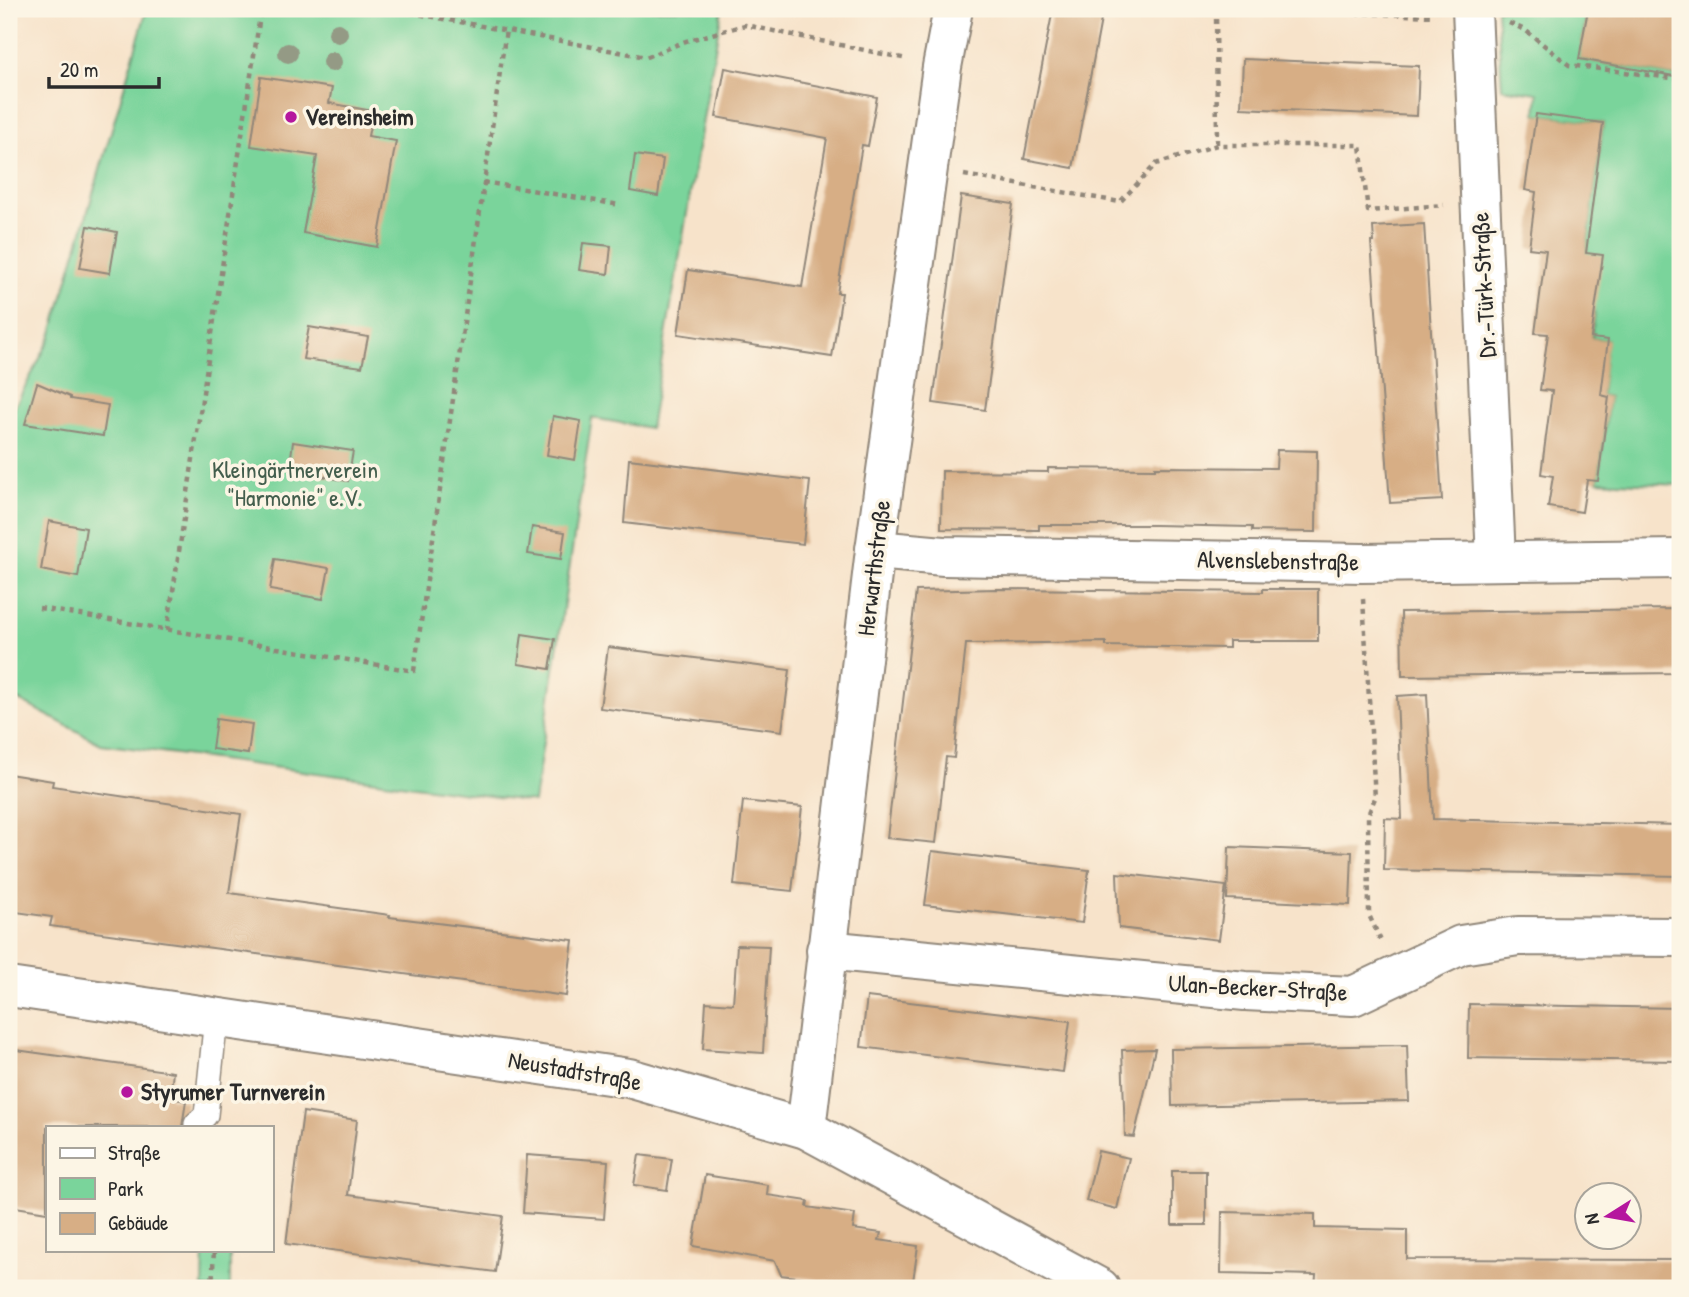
<svg xmlns="http://www.w3.org/2000/svg" width="1689" height="1297" font-family="'Patrick Hand',sans-serif">
<rect width="100%" height="100%" fill="#fcf5e5"/>
<filter id="ink" filterUnits="userSpaceOnUse"><feTurbulence type="fractalNoise" baseFrequency=".0143" numOctaves="2"/><feDisplacementMap in="SourceGraphic" scale="14" xChannelSelector="R" yChannelSelector="G"/><feConvolveMatrix kernelMatrix="1 2 1 2 8 2 1 2 1" color-interpolation-filters="sRGB"/></filter>
<filter id="wash" filterUnits="userSpaceOnUse"><feTurbulence type="fractalNoise" baseFrequency=".00686" numOctaves="4" result="noise"/><feDisplacementMap in="SourceGraphic" scale="28" xChannelSelector="R" yChannelSelector="G"/><feGaussianBlur stdDeviation="1.57" result="paint"/><feColorMatrix in="noise" values="0 0 0 0 0 0 0 0 0 0 0 0 0 0 0 0 0 1.4 0 .05"/><feComposite in="paint" operator="in"/></filter>
<g filter="url(#wash)">
<rect width="100%" height="100%" fill="#f7e3ca"/>
<!-- green -->
<g fill="#7ad49b" stroke="#528063" stroke-width="2">
<path d="M147 9H722L650 428 592 418 534 802 101 744 9 695V418L51 337Z"/>
<path d="M1497 9H1587L1580 59 1680 77V485L1598 481 1609 397 1601 395 1607 340 1592 338 1595 312 1586 253 1603 123 1536 114 1538 93 1502 88Z"/>
<path d="M204 1250H230V1288H203Z"/>
</g>
<g id="blocks">
<!-- building -->
<g fill="#d7ae85">
<path d="M1053 9H1103L1073 168 1024 159Z"/>
<path d="M1588 9H1680V77L1579 59Z"/>
<path d="M1243 59 1419 66 1417 116 1241 108Z"/>
<path d="M725 68 877 97 868 146 862 145 837 293H842L832 357 678 334 688 270 802 287 827 138 716 117Z"/>
<path d="M261 77 332 88 329 103 373 111 368 136 396 141 377 247 303 233 317 156 251 146Z"/>
<path d="M1536 114 1603 123 1586 253 1603 255 1591 338 1608 340 1601 395 1609 397 1598 481 1587 480 1582 512 1548 507 1553 476 1541 474 1552 391 1540 390 1548 334 1535 333 1546 250 1529 248 1536 192 1525 190Z"/>
<path d="M635 155 663 159 658 196 630 191Z"/>
<path d="M961 196 1013 204 985 410 933 403Z"/>
<path d="M1424 224 1442 500 1390 503 1371 242H1374L1373 227Z"/>
<path d="M88 226 117 232 110 273 80 268Z"/>
<path d="M583 243 611 246 608 274 579 270Z"/>
<path d="M309 327 368 337 362 367 303 359Z"/>
<path d="M37 383 70 397V399L108 405 103 436 25 424Z"/>
<path d="M553 416 581 421 575 460 547 455Z"/>
<path d="M293 442 353 451 348 481 289 470Z"/>
<path d="M1277 450 1317 451 1316 532 1252 531V527L1155 525H1039V530L941 529 942 471 1048 472V468L1155 469V467L1276 468Z"/>
<path d="M629 459 810 481 803 544 624 523Z"/>
<path d="M49 521 86 528 78 577 41 570Z"/>
<path d="M532 527 565 532 561 559 528 554Z"/>
<path d="M275 559 329 568 323 599 270 590Z"/>
<path d="M997 589 1263 592V589H1318V641H1229V648L1106 646V642L966 644 954 758 946 757 936 843 887 838 916 591Z"/>
<path d="M1680 609V673L1402 676 1401 612Z"/>
<path d="M522 634 555 639 550 669 518 664Z"/>
<path d="M608 647 790 670 782 731 600 708Z"/>
<path d="M1427 694 1433 819 1680 825V876L1384 870 1385 818 1402 819 1397 696Z"/>
<path d="M216 719 252 724 248 754 212 749Z"/>
<path d="M9 774 53 781 52 786 241 814 229 893 390 915 389 917 573 940 566 996 50 926 52 917 9 911Z"/>
<path d="M743 801 802 807 792 891 734 885Z"/>
<path d="M1229 847 1352 852 1350 905 1227 899Z"/>
<path d="M932 851 1089 870 1082 923 925 905Z"/>
<path d="M1117 873 1226 886 1219 940 1119 928Z"/>
<path d="M737 945 769 946 763 1053 703 1049 706 1002 733 1004Z"/>
<path d="M867 997 1070 1021 1063 1072 861 1047Z"/>
<path d="M1469 1004 1680 1008V1061L1468 1058Z"/>
<path d="M1407 1045 1409 1101 1172 1106 1171 1049Z"/>
<path d="M9 1049 173 1072 170 1098 186 1101 182 1127H47V1212L9 1206V1163L16 1114 9 1113Z"/>
<path d="M1155 1049 1134 1137 1125 1136 1122 1050Z"/>
<path d="M303 1112 357 1120 348 1195 503 1216 495 1272 286 1244Z"/>
<path d="M1098 1151 1129 1158 1117 1209 1086 1201Z"/>
<path d="M527 1155 608 1161 604 1219 523 1213Z"/>
<path d="M639 1155 672 1159 667 1190 634 1185Z"/>
<rect x="1172" y="1171" width="34" height="54"/>
<path d="M705 1175 768 1185 767 1195 808 1201 807 1207 855 1214 853 1229 881 1233 879 1240 918 1246 912 1288H844L845 1283 781 1275 775 1261 693 1246Z"/>
<path d="M1222 1212 1315 1214V1228L1407 1230V1259L1680 1260V1288H1315L1316 1275 1221 1273Z"/>
</g>
</g>
</g>
<g filter="url(#ink)">
<use href="#blocks" fill-opacity="0" stroke="#91877a" stroke-width="2"/>
<g fill="none" stroke-linecap="round" stroke-linejoin="round">
<!-- service casing -->
<g stroke="#91877a" stroke-width="26">
<path id="service" d="M196 1127V1124L206 1115 216 1017"/>
</g>
<!-- minor casing -->
<g stroke="#91877a" stroke-width="42">
<g id="minor">
<path d="M1472 9 1496 560"/>
<path d="M875 550 944 556 1362 563 1680 559"/>
<path d="M826 950 1245 991 1353 996 1461 945 1518 936 1680 937"/>
<path d="M9 987 629 1078 806 1129 1100 1288"/>
<path d="M806 1129 875 550 942 67 953 9"/>
</g>
</g>
<!-- path -->
<g stroke="#91877a" stroke-width="4.5" stroke-dasharray="5 5" stroke-linecap="butt">
<path d="M391 9 646 57 686 41 745 25 907 59"/>
<path d="M1216 9 1217 145"/>
<path d="M1235 9 1434 16"/>
<path d="M1509 23 1525 30 1569 65 1680 79"/>
<path d="M964 175 1120 202 1156 164 1217 145H1360L1368 211 1444 205"/>
<path d="M483 182 620 205"/>
<path d="M1363 599 1375 798 1368 815 1369 915 1382 943"/>
<path d="M39 608 414 671 506 30"/>
<path d="M167 631 261 9"/>
<path d="M212 1288 214 1250"/>
</g>
<!-- service -->
<use href="#service" stroke="#fff" stroke-width="23"/>
<!-- minor -->
<use href="#minor" stroke="#fff" stroke-width="38"/>
</g>
<!-- trees -->
<g fill="#949a85">
<circle cx="338" cy="33" r="10"/>
<circle cx="288" cy="53" r="10"/>
<circle cx="332" cy="62" r="10"/>
</g>
</g>
<!-- markers -->
<g fill="#b5179e" stroke="#fcf5e5" stroke-width="2.5">
<circle cx="291" cy="117" r="7"/>
<circle cx="127" cy="1092" r="7"/>
</g>
<g text-anchor="middle" stroke-width="7" stroke-linejoin="round" paint-order="stroke">
<!-- poi labels -->
<g font-size="24" font-weight="bold" fill="#2b2b2b" stroke="#fcf5e5" text-anchor="start">
<text x="305" y="125">Vereinsheim</text>
<text x="141" y="1100">Styrumer Turnverein</text>
</g>
<!-- street labels -->
<g font-size="24" fill="#2b2b2b" stroke="#fcf5e5">
<text transform="translate(1484 285) rotate(-93)" y="8">Dr.-Türk-Straße</text>
<text transform="translate(1278 561) rotate(1)" y="8">Alvenslebenstraße</text>
<text transform="translate(874 568) rotate(-83)" y="8">Herwarthstraße</text>
<text transform="translate(1258 988) rotate(3)" y="8">Ulan-Becker-Straße</text>
<text transform="translate(575 1071) rotate(10)" y="8">Neustadtstraße</text>
</g>
<!-- park labels -->
<g font-size="24" fill="#435e4d" stroke="#fcf5e5">
<text x="295" y="478">Kleingärtnerverein<tspan x="295" dy="28">"Harmonie" e.V.</tspan></text>
</g>
</g>
<!-- margin -->
<rect width="1689" height="1297" fill="none" stroke="#fcf5e5" stroke-width="35"/>
<!-- legend -->
<rect x="46" y="1126" width="228" height="126" fill="#fcf5e5" stroke="#a8a49b" stroke-width="2"/>
<rect x="60" y="1148" width="35" height="10" fill="#ffffff" stroke="#a8a49b" stroke-width="2"/>
<text x="108" y="1160" font-size="21" fill="#2b2b2b">Straße</text>
<rect x="60" y="1178" width="35" height="21" fill="#7ad49b" stroke="#a8a49b" stroke-width="2"/>
<text x="108" y="1196" font-size="21" fill="#2b2b2b">Park</text>
<rect x="60" y="1213" width="35" height="21" fill="#d7ae85" stroke="#a8a49b" stroke-width="2"/>
<text x="108" y="1230" font-size="21" fill="#2b2b2b">Gebäude</text>
<!-- north arrow -->
<g transform="translate(1608 1216) rotate(259)"><circle r="33" fill="#fcf5e5" stroke="#a8a49b" stroke-width="2"/>
<path d="M0-5L12 26L0 18L-12 26Z" fill="#b5179e"/>
<text y="-10" font-size="19" font-weight="bold" text-anchor="middle" fill="#2b2b2b">N</text>
</g>
<!-- scale -->
<path d="M49 77v10h110v-10" fill="none" stroke="#2b2b2b" stroke-width="3.5"/>
<text x="60" y="77" font-size="21" fill="#2b2b2b" stroke="#fcf5e5" stroke-width="5" paint-order="stroke">20 m</text>
</svg>
